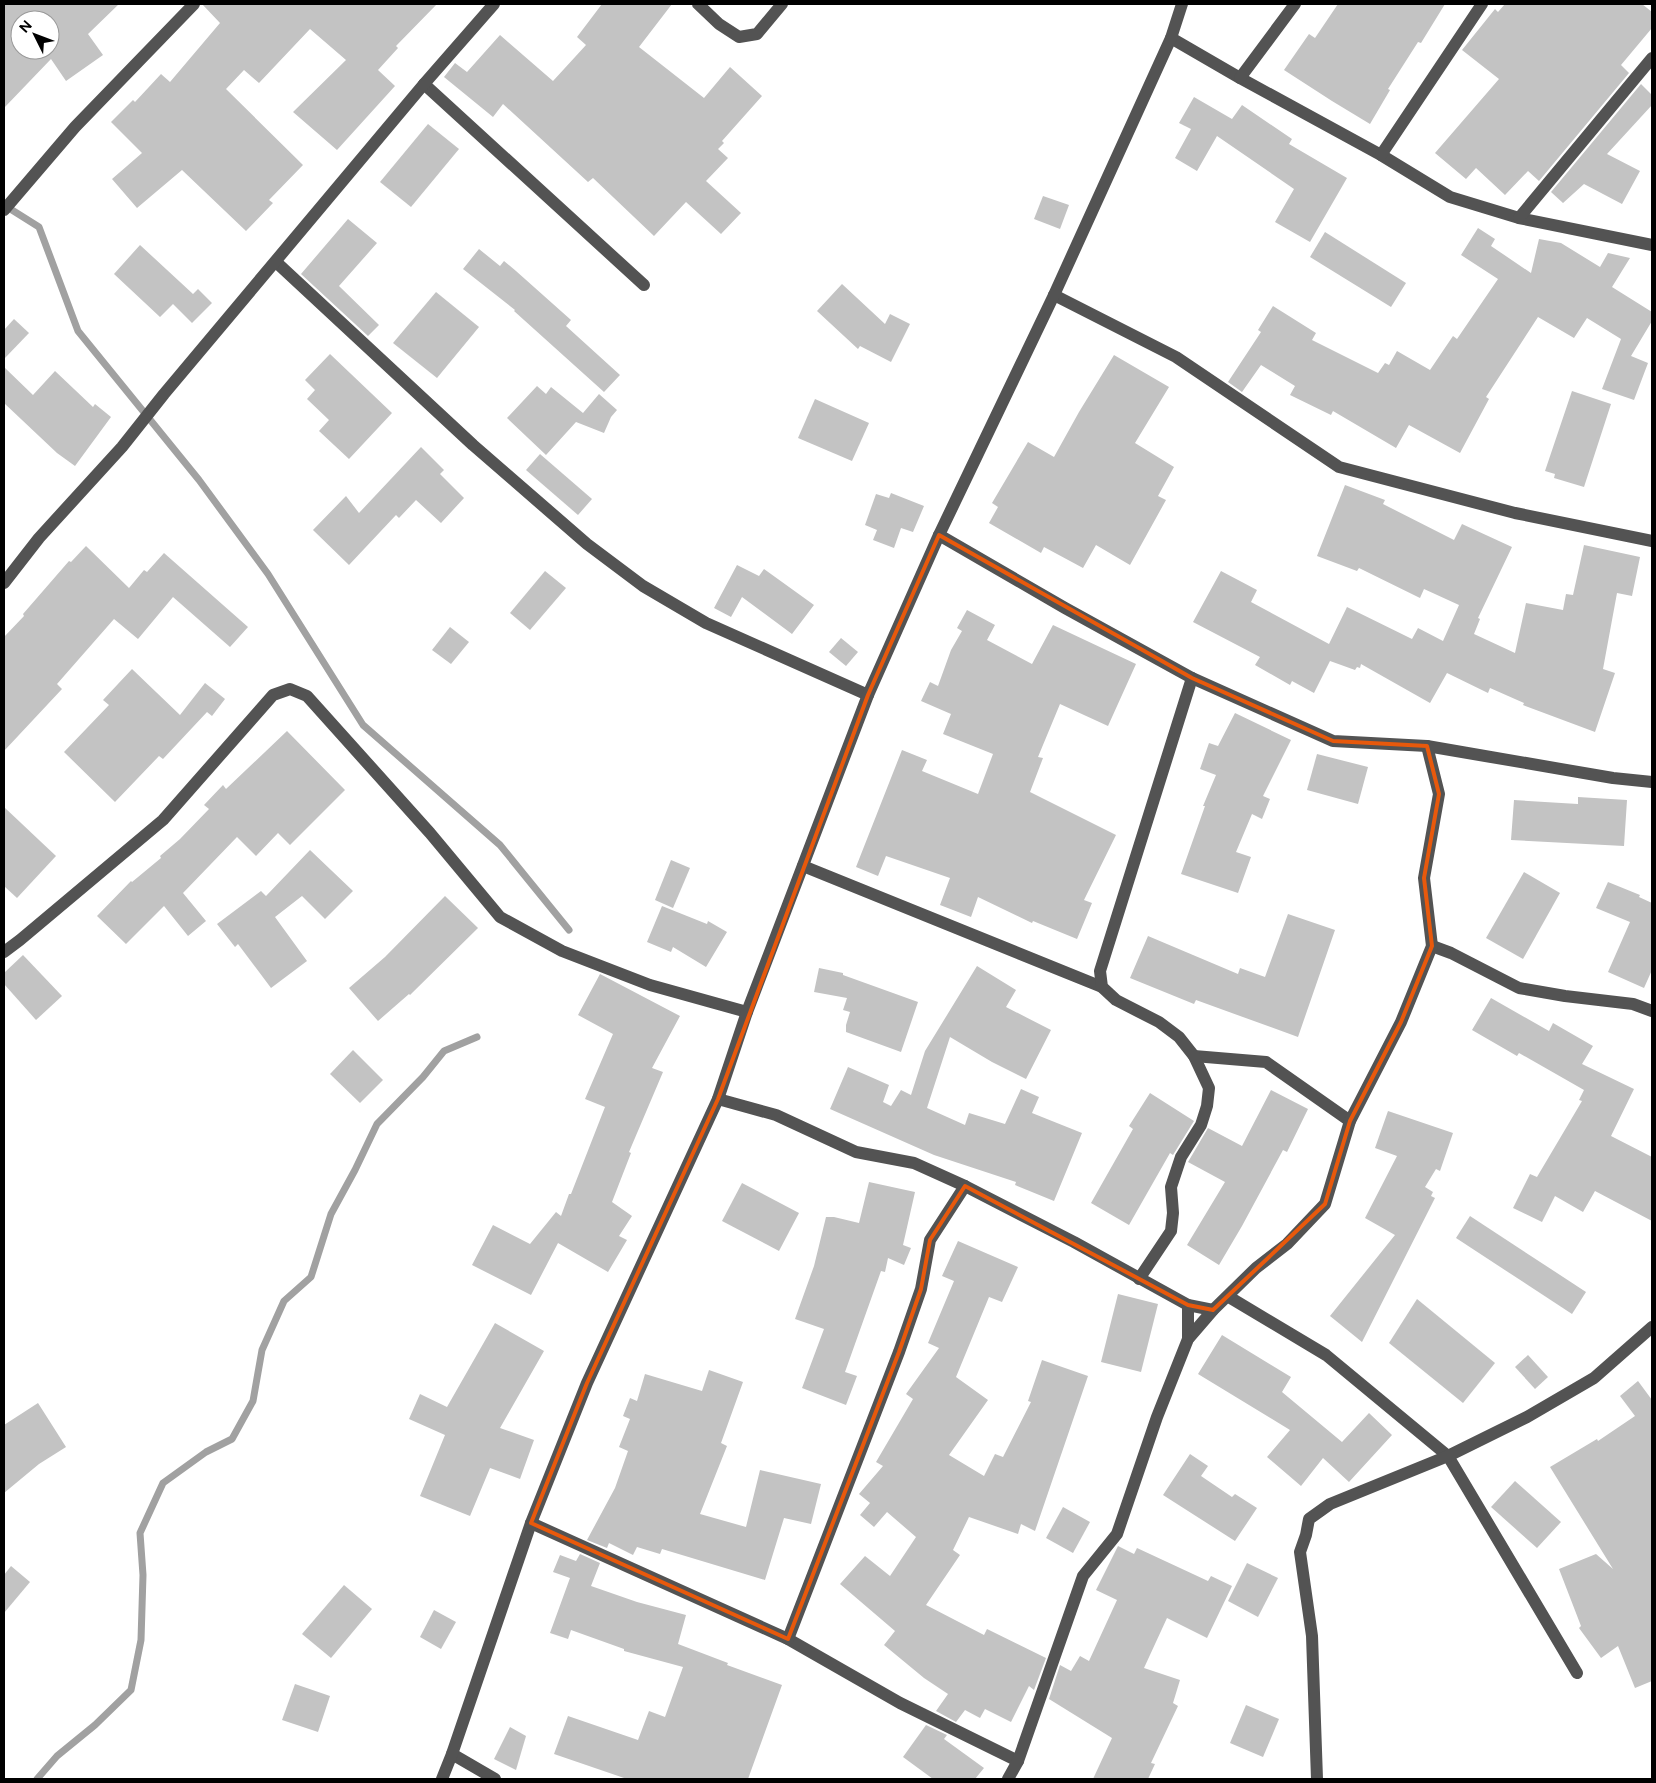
<svg xmlns="http://www.w3.org/2000/svg" width="1656" height="1783" font-family="Figtree,sans-serif">
<rect width="100%" height="100%" fill="#fff"/>
<g fill="none" stroke-linecap="round" stroke-linejoin="round">
<!-- stream -->
<g stroke="#a1a1a1" stroke-width="7">
<path d="M4 205 39 227 78 331 199 480 268 574 363 725 500 845 569 930"/>
<path d="M37 1779 57 1756 95 1725 131 1690 141 1640 143 1575 140 1533 163 1483 206 1452 232 1439 253 1401 262 1350 284 1301 311 1277 331 1214 355 1170 377 1124 423 1077 444 1051 477 1037"/>
</g>
</g>
<!-- building -->
<g fill="#c3c3c3" fill-rule="evenodd">
<path d="M4 4H119L88 34 103 55 66 81 51 59 4 108ZM20 20H50V50H20Z"/>
<path d="M202 4H437L396 46 398 48 378 70 395 86 337 150 293 112 346 60 310 29 259 83 244 70 226 89 303 165 269 200 273 203 246 231 182 170 137 208 112 179 142 153 111 122 133 100 135 102 161 74 170 82 220 23Z"/>
<path d="M602 4H672L639 47 704 98 730 67 762 96 722 141 724 143 718 149 728 158 706 181 741 213 721 234 686 202 654 236 593 178 588 182 503 104 493 117 444 77 455 63 467 72 500 35 553 81 586 45 577 37Z"/>
<path d="M1338 4H1445L1421 43 1418 42 1388 89 1390 90 1370 124 1332 101 1284 70 1309 34 1315 38Z"/>
<path d="M1505 4H1642L1652 12V28L1621 65 1629 73 1539 181 1528 171 1505 195 1476 168 1466 179 1435 153 1499 79 1462 50 1495 9 1498 12Z"/>
<path d="M1641 84 1652 95V105L1607 154 1640 171 1622 204 1584 184 1563 203 1551 192Z"/>
<path d="M1194 97 1232 119 1242 105 1292 139 1289 144 1347 178 1310 242 1275 222 1294 189 1217 136 1197 171 1175 158 1191 129 1179 123Z"/>
<path d="M428 124 459 149 411 207 380 182Z"/>
<path d="M1043 196 1069 205 1060 229 1034 219Z"/>
<path d="M348 219 377 243 339 286 379 325 368 336 301 274Z"/>
<path d="M1478 228 1495 239 1491 246 1531 273 1539 239 1561 243 1600 267 1608 253 1630 258 1612 287 1652 312V321L1631 356 1648 363 1634 400 1602 389 1621 339 1587 318 1574 338 1538 317 1486 397 1489 399 1460 453 1409 425 1396 448 1333 411 1331 415 1290 395 1295 386 1261 365 1242 392 1228 382 1261 332 1258 330 1273 306 1316 333 1312 340 1378 373 1385 363 1389 365 1397 351 1430 370 1453 336 1457 339 1498 279 1461 255Z"/>
<path d="M1325 232 1406 283 1391 307 1310 257Z"/>
<path d="M140 245 193 294 198 289 212 303 192 323 173 304 160 317 114 274Z"/>
<path d="M479 249 500 266 504 261 516 271 571 320 566 326 620 375 604 392 514 311 515 310 463 269Z"/>
<path d="M842 284 885 324 890 314 910 324 891 362 860 346 858 349 817 311Z"/>
<path d="M436 292 479 327 437 378 393 343Z"/>
<path d="M14 319 29 333 4 359V330Z"/>
<path d="M330 354 392 413 349 459 319 431 329 420 307 399 315 390 305 380Z"/>
<path d="M1114 355 1169 387 1135 443 1174 467 1158 496 1166 500 1130 565 1096 545 1083 568 1044 547 1041 553 989 523 998 507 992 503 1028 442 1054 457 1079 412Z"/>
<path d="M4 367 33 395 55 371 93 407 95 404 111 417 75 466 57 453 4 403Z"/>
<path d="M537 386 546 394 551 387 583 413 599 394 617 410 611 417 604 433 576 422 546 455 507 418Z"/>
<path d="M1572 391 1611 404 1584 487 1554 478 1555 474 1545 471Z"/>
<path d="M815 399 869 423 852 461 798 438Z"/>
<path d="M421 447 444 470 440 474 464 498 441 523 416 500 399 518 396 515 349 565 313 530 346 496 359 513Z"/>
<path d="M540 454 592 499 578 515 526 470Z"/>
<path d="M1345 485 1385 500 1383 504 1454 540 1462 524 1512 547 1478 618 1480 619 1474 634 1515 653 1526 603 1563 610 1566 594 1573 595 1584 545 1640 557 1632 596 1617 593 1603 669 1615 673 1595 732 1523 705 1524 703 1490 688 1488 693 1447 673 1430 703 1361 664 1360 668 1357 667 1355 670 1330 661 1314 693 1292 681 1290 685 1255 665 1260 657 1193 622 1221 571 1257 590 1251 602 1329 644 1347 607 1412 639 1418 628 1443 641 1459 605 1424 589 1420 598 1359 568 1357 571 1317 556Z"/>
<path d="M891 493 924 506 913 532 901 528 894 548 873 540 877 530 865 525 876 494 889 498Z"/>
<path d="M86 546 129 588 144 570 147 572 164 553 248 627 230 647 173 597 138 639 114 619 57 684 62 689 4 751V637L24 616 23 614 69 561 71 562Z"/>
<path d="M737 565 759 576 764 569 814 605 792 634 742 597 731 617 714 608Z"/>
<path d="M545 571 566 588 530 630 510 613Z"/>
<path d="M967 610 995 625 987 640 1032 664 1053 625 1136 664 1108 726 1060 704 1038 757 1043 758 1030 792 1116 835 1084 900 1092 903 1077 939 1033 921 1032 923 978 897 971 917 940 905 950 878 886 856 878 876 856 867 902 750 927 760 922 771 978 794 993 754 943 734 951 714 921 701 930 682 938 686 951 650 962 631 957 628Z"/>
<path d="M450 627 469 642 451 664 432 650Z"/>
<path d="M841 638 858 652 846 666 829 652Z"/>
<path d="M132 669 180 715 205 683 225 699 212 716 207 712 163 759 159 756 115 802 64 752 109 705 103 700Z"/>
<path d="M1235 713 1291 740 1263 796 1270 799 1262 819 1252 814 1236 852 1251 857 1238 893 1181 874 1205 806H1203L1216 775 1200 769 1209 743 1218 746Z"/>
<path d="M287 731 345 790 290 845 278 833 256 856 237 837 183 893 206 921 188 936 164 906 126 944 97 916 131 881 132 882 161 858 160 856 180 839 209 809 204 805 223 785 226 789Z"/>
<path d="M1317 754 1368 767 1358 804 1307 790Z"/>
<path d="M1578 797 1627 800 1624 846 1511 840 1514 800 1578 804Z"/>
<path d="M4 807 56 856 17 898 4 886Z"/>
<path d="M310 850 353 891 325 919 302 896 275 917 307 961 271 988 238 944 235 947 217 924 261 891 266 896Z"/>
<path d="M671 860 690 868 673 908 655 900Z"/>
<path d="M1524 872 1560 893 1523 959 1486 938Z"/>
<path d="M1608 882 1640 895 1639 897 1652 903V970L1644 988 1608 972 1630 922 1596 908Z"/>
<path d="M445 896 478 928 410 995 409 994 378 1021 349 988 385 957Z"/>
<path d="M662 906 707 924 708 921 727 932 706 967 673 947 671 952 647 942Z"/>
<path d="M1288 914 1335 930 1298 1037 1196 1000 1194 1004 1130 978 1148 936 1238 974 1240 968 1265 977Z"/>
<path d="M23 955 62 996 36 1020 4 984V973Z"/>
<path d="M977 966 1016 990 1006 1007 1051 1030 1026 1079 992 1062 950 1037 927 1108 965 1125 969 1113 1005 1124 1021 1089 1039 1097 1032 1113 1082 1133 1054 1201 1015 1185 1016 1182 934 1155 830 1109 848 1067 889 1085 883 1102 891 1106 901 1090 911 1095 925 1051Z"/>
<path d="M819 968 843 973V975L918 1002 901 1052 846 1032V1025L850 1012 843 1010 847 998 814 992Z"/>
<path d="M600 974 680 1016 652 1068 663 1072 629 1152 631 1153 612 1202 632 1216 619 1236 627 1240 608 1272 558 1243 531 1295 472 1265 493 1225 530 1244 556 1212 561 1216 569 1194H571L605 1107 585 1099 613 1034 578 1015Z"/>
<path d="M1491 998 1549 1031 1553 1023 1593 1046 1582 1064 1634 1089 1611 1136 1652 1157V1221L1595 1191 1583 1212 1555 1196 1542 1222 1513 1208 1530 1174 1537 1177 1582 1101 1579 1100 1584 1090 1519 1053 1517 1056 1472 1030Z"/>
<path d="M353 1050 383 1080 360 1103 330 1074Z"/>
<path d="M1271 1090 1308 1109 1287 1152 1283 1150 1242 1226 1219 1265 1187 1245 1225 1182 1188 1162 1208 1128 1242 1146Z"/>
<path d="M1150 1093 1194 1121 1173 1155 1170 1153 1129 1225 1091 1203 1133 1129 1129 1126Z"/>
<path d="M1388 1111 1453 1133 1440 1171 1436 1169 1425 1187 1433 1192 1431 1196 1435 1198 1362 1342 1330 1316 1395 1235 1365 1218 1397 1156 1375 1148Z"/>
<path d="M869 1182 915 1192 903 1245 911 1248 904 1265 888 1258 885 1272 881 1271 845 1372 857 1376 846 1405 802 1388 824 1329 795 1319 814 1266 826 1217H834L859 1223Z"/>
<path d="M742 1183 799 1213 779 1251 722 1221Z"/>
<path d="M1470 1216 1586 1292 1572 1314 1456 1238Z"/>
<path d="M958 1241 1018 1267 1002 1302 989 1297 956 1377 988 1400 949 1455 984 1476 995 1454 1003 1457 1031 1402 1028 1401 1042 1360 1088 1376 1035 1531 1021 1524 1018 1534 969 1517 953 1550 960 1555 926 1605 984 1635 987 1629 1046 1658 1034 1690 1029 1686 1011 1722 985 1709 980 1718 965 1710 956 1722 936 1711 948 1694 924 1678 884 1645 895 1631 840 1584 865 1556 890 1576 916 1537 887 1512 874 1527 860 1515 870 1503 859 1494 883 1466 876 1462 913 1399 906 1394 939 1348 928 1343 954 1281 942 1276Z"/>
<path d="M1118 1294 1158 1304 1141 1372 1101 1362Z"/>
<path d="M1417 1299 1495 1363 1463 1403 1389 1343Z"/>
<path d="M495 1323 544 1351 500 1428 534 1440 520 1479 490 1468 470 1516 420 1496 445 1435 409 1419 420 1394 447 1407Z"/>
<path d="M1222 1335 1291 1377 1282 1392 1342 1442 1369 1413 1392 1435 1349 1482 1323 1458 1301 1486 1267 1457 1290 1430 1198 1374Z"/>
<path d="M1528 1355 1548 1377 1535 1389 1515 1367Z"/>
<path d="M709 1370 743 1382 721 1443 727 1446 700 1514 746 1527 760 1470 821 1484 811 1524 784 1518 765 1580 662 1549 660 1554 637 1547 633 1555 609 1543 607 1548 587 1540 615 1488 628 1451 619 1447 630 1419 623 1416 630 1398 637 1401 645 1374 702 1391Z"/>
<path d="M1638 1381 1652 1400V1681L1635 1688 1618 1646 1601 1658 1579 1628 1581 1626 1559 1569 1596 1554 1613 1569 1550 1467 1597 1439 1598 1441 1635 1416 1620 1396Z"/>
<path d="M38 1403 66 1447 39 1464 4 1493V1425Z"/>
<path d="M1190 1454 1208 1466 1201 1476 1232 1497 1235 1494 1257 1508 1235 1541 1163 1495Z"/>
<path d="M1515 1481 1561 1522 1537 1548 1491 1507Z"/>
<path d="M1063 1507 1090 1522 1073 1553 1046 1538Z"/>
<path d="M1118 1546 1134 1554 1137 1548 1208 1581 1211 1576 1232 1586 1207 1638 1167 1618 1144 1668 1180 1680 1173 1703 1178 1706 1151 1763 1155 1764 1148 1779H1093L1112 1738 1049 1699 1060 1665 1071 1671 1080 1656 1089 1661 1117 1600 1096 1590Z"/>
<path d="M580 1554 600 1563 591 1586 637 1602 686 1615 678 1644 728 1663 727 1665 782 1685 748 1779H627L554 1754 568 1716 638 1740 649 1711 665 1717 683 1667 624 1651V1649L571 1630 568 1639 550 1633 570 1578 553 1572 560 1555 576 1561Z"/>
<path d="M1247 1563 1278 1578 1258 1617 1228 1601Z"/>
<path d="M11 1566 30 1582 4 1613V1575Z"/>
<path d="M344 1585 372 1609 331 1658 302 1634Z"/>
<path d="M434 1610 456 1622 441 1649 420 1637Z"/>
<path d="M295 1684 330 1696 318 1732 282 1720Z"/>
<path d="M1246 1705 1279 1719 1263 1757 1230 1743Z"/>
<path d="M926 1725 947 1735 944 1739 984 1768 975 1779H933L903 1757Z"/>
<path d="M510 1727 526 1736 516 1770 494 1759Z"/>
</g>
<g fill="none" stroke-linecap="round" stroke-linejoin="round">
<!-- minor -->
<g stroke="#535353" stroke-width="12">
<path d="M698 4 719 24 739 37 757 34 782 4"/>
<path d="M1171 38 1240 78 1381 155 1450 197 1519 218 1652 245"/>
<path d="M1240 78 1295 4"/>
<path d="M424 84 644 285"/>
<path d="M1381 155 1482 4"/>
<path d="M4 210 75 127 194 4"/>
<path d="M1519 218 1652 58"/>
<path d="M276 262 473 445 587 544 643 586 706 623 868 695"/>
<path d="M1054 295 1176 357 1339 467 1515 513 1652 541"/>
<path d="M939 535 1065 608 1192 678 1333 741 1427 746 1613 778 1652 782"/>
<path d="M4 583 39 538 122 447 164 394 424 84 494 4"/>
<path d="M803 866 1102 987"/>
<path d="M1432 946 1451 953 1519 988 1565 996 1633 1004 1652 1011"/>
<path d="M4 952 20 940 163 820 273 695 290 689 307 696 430 833 500 917 562 951 650 985 747 1012"/>
<path d="M1194 1056 1266 1062 1350 1121"/>
<path d="M718 1099 776 1115 856 1152 914 1163 965 1186 1074 1242 1188 1305 1213 1310"/>
<path d="M1139 1279 1171 1231 1173 1213 1171 1187 1181 1157 1201 1125 1207 1106 1209 1088 1194 1056 1179 1037 1159 1022 1116 1000 1102 987 1100 971 1192 678"/>
<path d="M1229 1297 1326 1355 1448 1456 1577 1673"/>
<path d="M1188 1305V1339"/>
<path d="M531 1523 788 1639 900 1703 1018 1761"/>
<path d="M788 1639 899 1352 921 1289 930 1240 965 1186"/>
<path d="M452 1754 495 1779"/>
<path d="M442 1779 452 1754 531 1523 587 1383 718 1099 747 1012 868 695 939 535 1054 295 1171 38 1182 4"/>
<path d="M1008 1779 1018 1761 1083 1576 1117 1534 1157 1417 1188 1339 1213 1310 1256 1268 1287 1244 1325 1204 1350 1121 1401 1022 1432 946 1424 878 1439 794 1427 746"/>
<path d="M1317 1779 1312 1636 1300 1552 1306 1535 1309 1519 1330 1504 1448 1456 1527 1417 1594 1378 1652 1327"/>
</g>
</g>
<!-- marked area -->
<path fill="none" stroke="#e8590c" stroke-width="4" stroke-linejoin="round" d="M939 535 1192 678 1333 741 1427 746 1439 794 1424 878 1432 946 1401 1022 1350 1121 1325 1204 1213 1310 1188 1305 965 1186 930 1240 921 1289 899 1352 788 1639 531 1523 587 1383 718 1099 868 695Z"/>
<!-- border -->
<rect width="1656" height="1783" fill="none" stroke="#000000" stroke-width="10"/>
<!-- north arrow -->
<g transform="translate(35 35) rotate(312)"><circle r="24" fill="#ffffff" stroke="#999999"/>
<path d="M0-4L9 19L0 12L-9 19Z" fill="#000000"/>
<text y="-8" font-size="14" font-weight="bold" text-anchor="middle" fill="#000000">N</text>
</g>
</svg>
